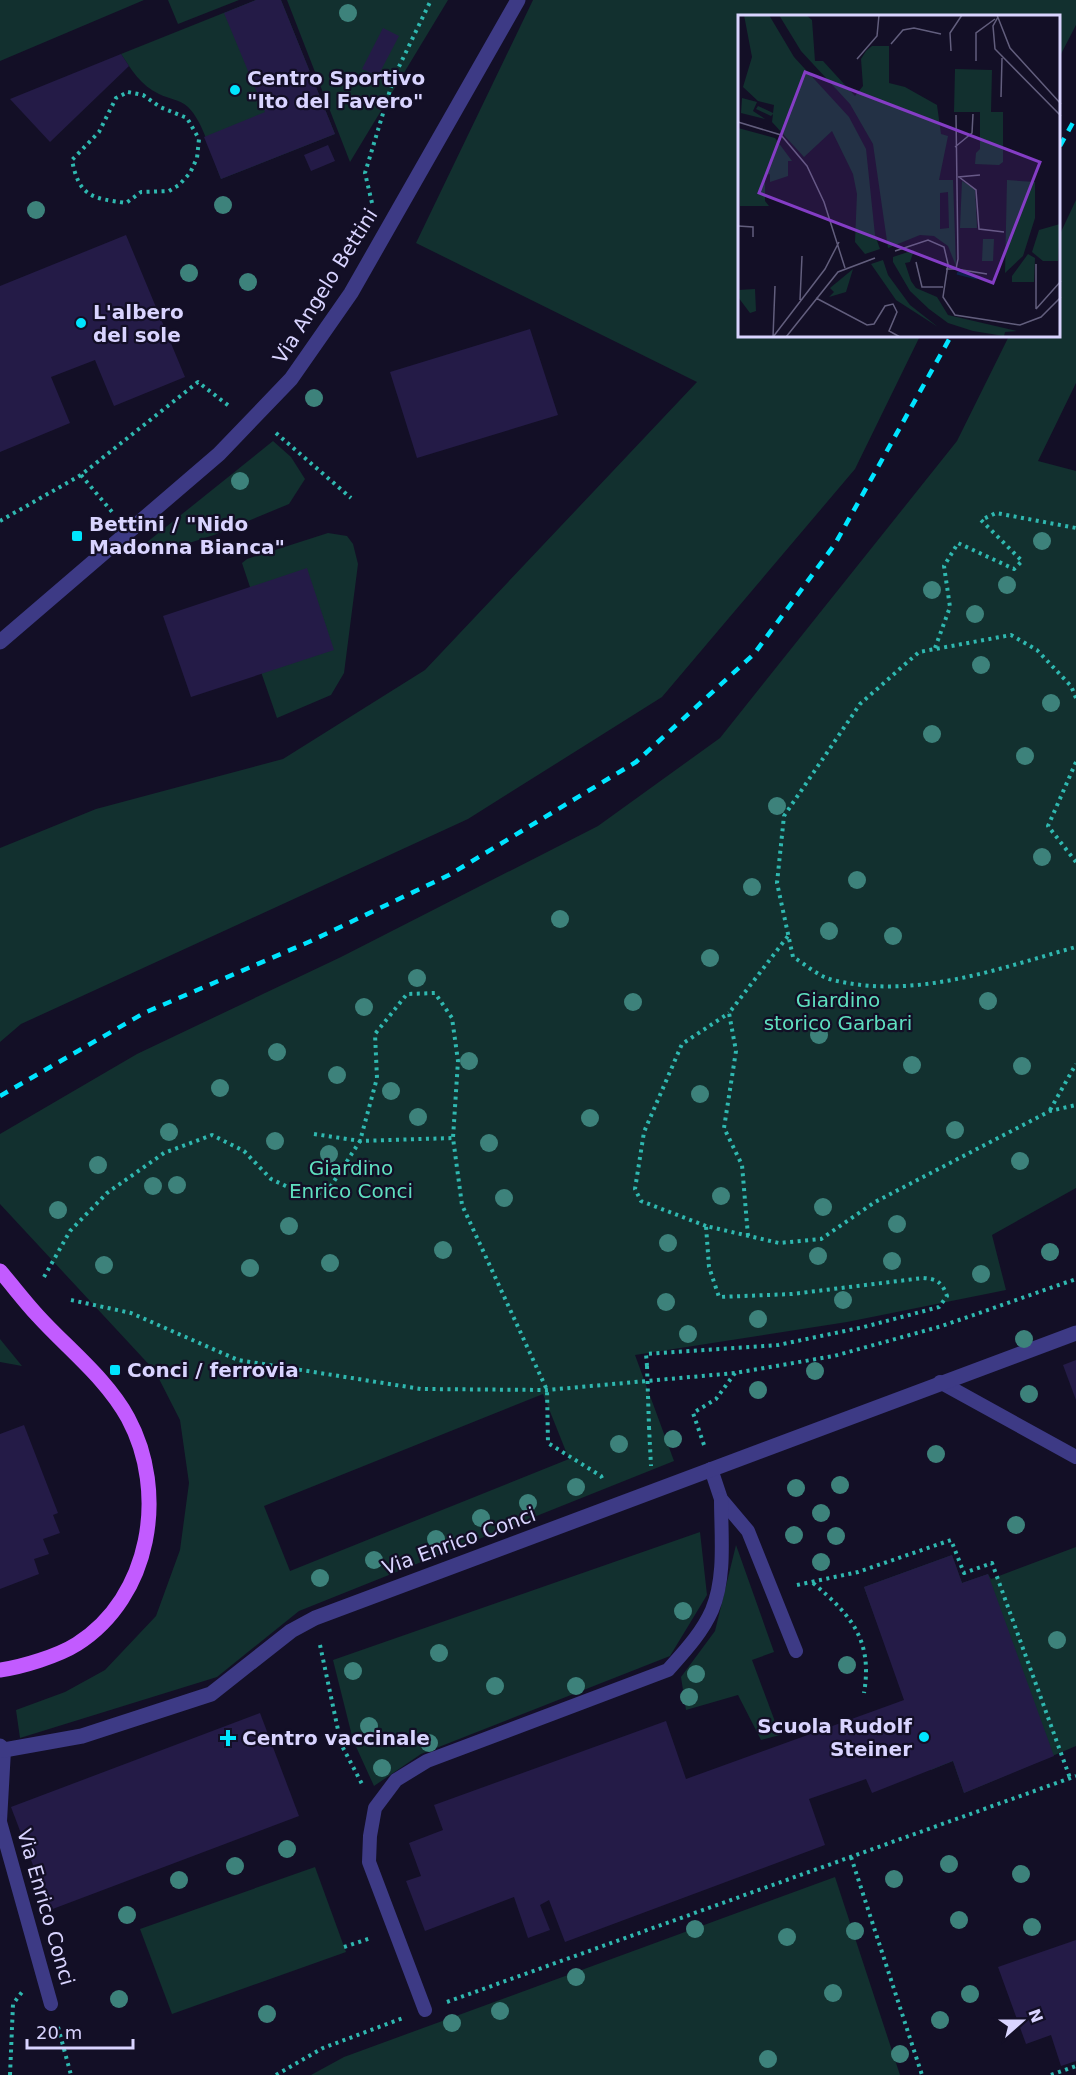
<svg xmlns="http://www.w3.org/2000/svg" width="1076" height="2075" font-family="'DejaVu Sans',sans-serif">
<rect width="100%" height="100%" fill="#130f26"/>
<!-- green -->
<g fill="#12302f" fill-rule="evenodd">
<path d="M0 0H144L0 61Z"/>
<path d="M168 0H239L178 24Z"/>
<path d="M256 0H281L335 134 221 179C213 159 203 121 188 107 179 99 169 99 159 94 141 86 131 69 121 54Z"/>
<path d="M287 0H448L350 162Z"/>
<path d="M533 0H1076V25L1060 56V16H740V336H920L855 469 662 697 468 819 21 1024 0 1042V848L96 809 283 759 425 670 697 382 416 243Z"/>
<path d="M1076 200V383L1038 461 1076 471V1188L992 1235 1006 1290 847 1322 635 1355 674 1461 299 1611 217 1677 20 1738 16 1710 65 1692 105 1670 156 1616 180 1550 189 1483 180 1420 155 1371 0 1204V1134L137 1054 341 957 598 826 720 738 957 441 1009 336H1060V234ZM543 1394 569 1459 290 1571 264 1506Z"/>
<path d="M273 441 291 457 305 479 289 504 214 535 155 554 136 551Z"/>
<path d="M328 533 347 536 353 544 358 564 344 673 331 695 277 718 261 672 250 587 242 563 247 559Z"/>
<path d="M0 1339 22 1366 0 1362Z"/>
<path d="M700 1532 707 1595 670 1656 421 1754 374 1786 353 1740 333 1660Z"/>
<path d="M736 1545 774 1652 752 1660 780 1735 761 1740 738 1695 686 1710 681 1677 715 1631Z"/>
<path d="M1076 1547V1746L964 1793 953 1761 931 1770 864 1587 952 1555 962 1583 988 1574 991 1579Z"/>
<path d="M315 1867 346 1952 172 2014 140 1929Z"/>
<path d="M835 1877 900 2075H311L344 2057Z"/>
</g>
<!-- building -->
<g fill="#241b47">
<path d="M256 0H281L335 134 221 179 204 137 265 112 224 13Z"/>
<path d="M383 28 399 36 378 76 362 69Z"/>
<path d="M121 54 129 66 50 142 10 99Z"/>
<path d="M328 145 335 161 311 171 304 155Z"/>
<path d="M126 235 185 377 114 406 95 360 51 377 70 423 0 452V286Z"/>
<path d="M530 329 558 415 417 458 390 372Z"/>
<path d="M307 568 334 650 191 697 163 616Z"/>
<path d="M1076 1360V1400L1063 1365Z"/>
<path d="M24 1425 58 1513 53 1515 60 1533 43 1539 49 1554 34 1559 39 1574 0 1589V1434Z"/>
<path d="M952 1555 962 1583 988 1574 1054 1756 964 1793 953 1761 872 1793 866 1779 809 1799 825 1845 565 1942 549 1900 540 1905 550 1930 528 1938 514 1897 425 1931 406 1881 421 1876 409 1843 443 1830 434 1805 666 1721 686 1779 904 1700 864 1587Z"/>
<path d="M260 1713 299 1816 50 1910 11 1807Z"/>
<path d="M1076 1940V2061L1061 2066 1051 2035 1026 2044 998 1967Z"/>
</g>
<g fill="none" stroke-linecap="round" stroke-linejoin="round">
<!-- path -->
<g stroke="#2fb8b0" stroke-width="4" stroke-dasharray="3 4.5" stroke-linecap="butt">
<path d="M128 92 143 95 160 107 187 118 199 139 197 158 190 173 179 185 169 191 141 192 126 203C92 198 79 197 72 160L99 132 116 98Z"/>
<path d="M372 203 365 173 394 77 431 0"/>
<path d="M276 433 351 498"/>
<path d="M81 475 113 513"/>
<path d="M0 521 81 475 198 382 229 406"/>
<path d="M935 648 950 607 944 566 958 543 1014 569 1022 561 981 520 996 513 1076 528"/>
<path d="M1076 698 1071 686 1037 650 1011 635 919 652 860 704 784 816 777 883 793 957C805 964 819 977 833 980 915 1000 997 969 1076 947"/>
<path d="M1076 762 1048 826 1076 862"/>
<path d="M1050 1110 1076 1064"/>
<path d="M314 1134 360 1141 453 1138"/>
<path d="M706 1226 641 1201 635 1189 644 1132 682 1044 729 1013"/>
<path d="M748 1236 742 1165 724 1128 736 1051 729 1013 788 936"/>
<path d="M44 1277 70 1231 107 1193 164 1153 212 1135 244 1151 271 1179 309 1197 329 1189 360 1141 377 1078 375 1034 407 994 435 993 452 1018 458 1061 453 1138 462 1205 547 1390 548 1443 601 1476 604 1482"/>
<path d="M71 1300 131 1313 238 1360 421 1389 547 1390 735 1373 834 1356 942 1326 1076 1279"/>
<path d="M647 1366 646 1354 778 1345 864 1327 939 1307 947 1296C942 1282 937 1279 923 1278L792 1294 719 1297 709 1267 706 1226 779 1243 821 1239 875 1202 1050 1111 1076 1105"/>
<path d="M649 1427 651 1466"/>
<path d="M704 1445 693 1413 716 1399 735 1373"/>
<path d="M813 1583C851 1615 873 1640 864 1693"/>
<path d="M797 1585 858 1572 951 1540 964 1573 992 1563 1070 1778"/>
<path d="M320 1645 341 1744 362 1784"/>
<path d="M851 1857 922 2075"/>
<path d="M344 1947 371 1938"/>
<path d="M447 2002 1076 1776"/>
<path d="M58 2027 71 2075"/>
<path d="M10 2075 13 2004 22 1992"/>
<path d="M276 2075 323 2048 403 2018"/>
<path d="M1051 2075 1076 2066"/>
</g>
<!-- lane -->
<g stroke="#3d3a85" stroke-width="14">
<path d="M940 1382 1076 1457"/>
<path d="M711 1469 721 1499 748 1531 796 1651"/>
<path d="M0 1821 4 1750"/>
<path d="M0 1822 51 2004"/>
<path d="M425 2010 369 1862 370 1836 375 1808 396 1780 427 1761 668 1670C684 1652 702 1633 712 1610 726 1577 721 1535 721 1499"/>
</g>
<!-- street -->
<g stroke="#3d3a85" stroke-width="15">
<path d="M0 642 219 454 291 379 351 293 518 0"/>
<path d="M0 1746 4 1750 82 1736 211 1694 291 1631 315 1618 1076 1333"/>
</g>
<!-- primary -->
<path stroke="#c25bff" stroke-width="15" d="M0 1271C13 1286 25 1302 38 1316 68 1349 106 1378 128 1418 168 1492 151 1597 77 1644 58 1656 22 1667 0 1670"/>
<!-- rail -->
<g stroke="#00e5ff" stroke-width="4.5" stroke-dasharray="9 8" stroke-linecap="butt">
<path d="M1060 146 1076 117"/>
<path d="M0 1096 144 1013 311 941 449 875 636 762 754 654 835 544 951 336"/>
</g>
<!-- path-bridge -->
<path stroke="#2fb8b0" stroke-width="4" stroke-dasharray="3 4.5" stroke-linecap="butt" d="M647 1366 649 1427"/>
</g>
<!-- trees -->
<g fill="#3d827b">
<circle cx="348" cy="13" r="9"/>
<circle cx="223" cy="205" r="9"/>
<circle cx="36" cy="210" r="9"/>
<circle cx="189" cy="273" r="9"/>
<circle cx="248" cy="282" r="9"/>
<circle cx="314" cy="398" r="9"/>
<circle cx="240" cy="481" r="9"/>
<circle cx="1042" cy="541" r="9"/>
<circle cx="1007" cy="585" r="9"/>
<circle cx="932" cy="590" r="9"/>
<circle cx="975" cy="614" r="9"/>
<circle cx="981" cy="665" r="9"/>
<circle cx="1051" cy="703" r="9"/>
<circle cx="932" cy="734" r="9"/>
<circle cx="1025" cy="756" r="9"/>
<circle cx="777" cy="806" r="9"/>
<circle cx="1042" cy="857" r="9"/>
<circle cx="857" cy="880" r="9"/>
<circle cx="752" cy="887" r="9"/>
<circle cx="560" cy="919" r="9"/>
<circle cx="829" cy="931" r="9"/>
<circle cx="893" cy="936" r="9"/>
<circle cx="710" cy="958" r="9"/>
<circle cx="417" cy="978" r="9"/>
<circle cx="988" cy="1001" r="9"/>
<circle cx="633" cy="1002" r="9"/>
<circle cx="364" cy="1007" r="9"/>
<circle cx="819" cy="1035" r="9"/>
<circle cx="277" cy="1052" r="9"/>
<circle cx="469" cy="1061" r="9"/>
<circle cx="912" cy="1065" r="9"/>
<circle cx="1022" cy="1066" r="9"/>
<circle cx="337" cy="1075" r="9"/>
<circle cx="220" cy="1088" r="9"/>
<circle cx="391" cy="1091" r="9"/>
<circle cx="700" cy="1094" r="9"/>
<circle cx="418" cy="1117" r="9"/>
<circle cx="590" cy="1118" r="9"/>
<circle cx="955" cy="1130" r="9"/>
<circle cx="169" cy="1132" r="9"/>
<circle cx="275" cy="1141" r="9"/>
<circle cx="489" cy="1143" r="9"/>
<circle cx="329" cy="1154" r="9"/>
<circle cx="1020" cy="1161" r="9"/>
<circle cx="98" cy="1165" r="9"/>
<circle cx="365" cy="1168" r="9"/>
<circle cx="177" cy="1185" r="9"/>
<circle cx="153" cy="1186" r="9"/>
<circle cx="721" cy="1196" r="9"/>
<circle cx="504" cy="1198" r="9"/>
<circle cx="823" cy="1207" r="9"/>
<circle cx="58" cy="1210" r="9"/>
<circle cx="897" cy="1224" r="9"/>
<circle cx="289" cy="1226" r="9"/>
<circle cx="668" cy="1243" r="9"/>
<circle cx="443" cy="1250" r="9"/>
<circle cx="1050" cy="1252" r="9"/>
<circle cx="818" cy="1256" r="9"/>
<circle cx="892" cy="1261" r="9"/>
<circle cx="330" cy="1263" r="9"/>
<circle cx="104" cy="1265" r="9"/>
<circle cx="250" cy="1268" r="9"/>
<circle cx="981" cy="1274" r="9"/>
<circle cx="843" cy="1300" r="9"/>
<circle cx="666" cy="1302" r="9"/>
<circle cx="758" cy="1319" r="9"/>
<circle cx="688" cy="1334" r="9"/>
<circle cx="1024" cy="1339" r="9"/>
<circle cx="815" cy="1371" r="9"/>
<circle cx="758" cy="1390" r="9"/>
<circle cx="1029" cy="1394" r="9"/>
<circle cx="673" cy="1439" r="9"/>
<circle cx="619" cy="1444" r="9"/>
<circle cx="936" cy="1454" r="9"/>
<circle cx="840" cy="1485" r="9"/>
<circle cx="576" cy="1487" r="9"/>
<circle cx="796" cy="1488" r="9"/>
<circle cx="528" cy="1503" r="9"/>
<circle cx="821" cy="1513" r="9"/>
<circle cx="481" cy="1518" r="9"/>
<circle cx="1016" cy="1525" r="9"/>
<circle cx="794" cy="1535" r="9"/>
<circle cx="836" cy="1536" r="9"/>
<circle cx="436" cy="1539" r="9"/>
<circle cx="374" cy="1560" r="9"/>
<circle cx="821" cy="1562" r="9"/>
<circle cx="320" cy="1578" r="9"/>
<circle cx="683" cy="1611" r="9"/>
<circle cx="1057" cy="1640" r="9"/>
<circle cx="439" cy="1653" r="9"/>
<circle cx="847" cy="1665" r="9"/>
<circle cx="353" cy="1671" r="9"/>
<circle cx="696" cy="1674" r="9"/>
<circle cx="495" cy="1686" r="9"/>
<circle cx="576" cy="1686" r="9"/>
<circle cx="689" cy="1697" r="9"/>
<circle cx="369" cy="1726" r="9"/>
<circle cx="429" cy="1743" r="9"/>
<circle cx="382" cy="1768" r="9"/>
<circle cx="287" cy="1849" r="9"/>
<circle cx="949" cy="1864" r="9"/>
<circle cx="235" cy="1866" r="9"/>
<circle cx="1021" cy="1874" r="9"/>
<circle cx="894" cy="1879" r="9"/>
<circle cx="179" cy="1880" r="9"/>
<circle cx="127" cy="1915" r="9"/>
<circle cx="959" cy="1920" r="9"/>
<circle cx="1032" cy="1927" r="9"/>
<circle cx="695" cy="1929" r="9"/>
<circle cx="855" cy="1931" r="9"/>
<circle cx="787" cy="1937" r="9"/>
<circle cx="576" cy="1977" r="9"/>
<circle cx="833" cy="1993" r="9"/>
<circle cx="970" cy="1994" r="9"/>
<circle cx="119" cy="1999" r="9"/>
<circle cx="500" cy="2011" r="9"/>
<circle cx="267" cy="2014" r="9"/>
<circle cx="940" cy="2020" r="9"/>
<circle cx="452" cy="2023" r="9"/>
<circle cx="900" cy="2054" r="9"/>
<circle cx="768" cy="2059" r="9"/>
</g>
<!-- markers -->
<g fill="#00e5ff" stroke="#130f26" stroke-width="2">
<circle cx="235" cy="90" r="6"/>
<circle cx="81" cy="323" r="6"/>
<rect x="71" y="530" width="12" height="12" rx="3"/>
<rect x="109" y="1364" width="12" height="12" rx="3"/>
<circle cx="924" cy="1737" r="6"/>
<path d="M225 1729h6v6h6v6h-6v6h-6v-6h-6v-6h6z"/>
</g>
<g text-anchor="middle" stroke-width="4.5" stroke-linejoin="round" paint-order="stroke">
<!-- poi labels -->
<g font-size="20" font-weight="bold" fill="#d9d4ff" stroke="#130f26" text-anchor="start">
<text x="247" y="85">Centro Sportivo<tspan x="247" dy="23">"Ito del Favero"</tspan></text>
<text x="93" y="319">L'albero<tspan x="93" dy="23">del sole</tspan></text>
<text x="89" y="531">Bettini / "Nido<tspan x="89" dy="23">Madonna Bianca"</tspan></text>
<text x="127" y="1377">Conci / ferrovia</text>
<text x="912" y="1733" text-anchor="end">Scuola Rudolf<tspan x="912" dy="23">Steiner</tspan></text>
<text x="242" y="1745">Centro vaccinale</text>
</g>
<!-- street labels -->
<g font-size="20" fill="#d9d4ff" stroke="#130f26">
<text transform="translate(325 286) rotate(-58)" y="7">Via Angelo Bettini</text>
<text transform="translate(459 1541) rotate(-20)" y="7">Via Enrico Conci</text>
<text transform="translate(46 1907) rotate(74)" y="7">Via Enrico Conci</text>
</g>
<!-- park labels -->
<g font-size="20" fill="#5fe0c0" stroke="#130f26">
<text x="838" y="1007">Giardino<tspan x="838" dy="23">storico Garbari</tspan></text>
<text x="351" y="1175">Giardino<tspan x="351" dy="23">Enrico Conci</tspan></text>
</g>
</g>
<!-- overview -->
<g transform="translate(738 15)">
<rect width="322" height="322" fill="#130f26"/>
<path d="M6 0H31L56 42 111 102 128 134 137 220 142 234 127 239 117 227 119 179 115 159 94 116 66 142 34 107 35 99 33 101 18 94 20 91 35 98 36 90 20 86 5 72 14 42ZM41 0H68L74 5 77 46H85L117 81 125 71 123 44 128 36 134 31H151V68L167 72 199 90 203 119 210 121 201 165H215L218 251 210 231 196 221 182 220 150 233 135 129 112 89 63 36ZM210 177 211 213 202 214V178ZM217 54 254 55 253 97H265V147L261 150 237 149 238 138 242 134V97H216ZM4 83 19 87 15 96 27 104 3 98ZM0 113 37 123 54 146H50V161L32 167V159L27 160V186L31 191H2ZM269 165 297 167V203L285 241 267 258ZM224 166 237 174 239 213H222ZM322 209 320 246H305L294 237 301 215ZM245 224H256L255 246H244ZM176 235 172 247 167 248 173 266 178 273 199 282 210 300 279 316 267 317 266 321 235 316 210 308 191 294 172 276 155 247V242ZM290 239 297 243 296 267H274V261ZM145 245 150 260 172 290 200 312 158 285 133 249ZM115 254 108 277 91 282 96 277 92 273ZM17 274 18 296 12 298 0 282V275Z" fill="#12302f" fill-rule="evenodd"/>
<path fill="none" stroke="#0c2248" stroke-width="3" d="M219 258 239 263"/>
<path fill="none" stroke="#625e7d" stroke-width="1.5" d="M259 0 272 33 323 89M260 2 255 11 257 34 323 101M153 29 165 15 176 13 203 19M213 36 212 18 224 0M119 44 139 21 141 0M238 46V18L257 4M263 82 264 43M0 107 43 120 69 151 86 187 107 253M217 132 234 118 235 99M220 162 242 160M221 162 238 175 241 214 266 217M0 211 15 212V222M157 236 190 225 206 232 210 249 205 282 217 300 282 310 303 302 323 282M178 247 184 272H205M208 254H218L220 244 218 100M218 254 249 259M78 283 129 310 136 309 147 291 155 289 159 297 151 316 162 322M62 285 64 241M298 294V249M298 294 323 266M35 322 87 254 101 227M35 322 37 271M48 322 100 257 137 243"/>
<path fill="#843dc5" fill-opacity="0.15" stroke="#843dc5" stroke-width="3" d="M67 57 302 147 255 268 21 178Z"/>
<rect width="322" height="322" fill="none" stroke="#d9d4ff" stroke-width="3"/>
</g>
<!-- north arrow -->
<g transform="translate(1022 2021) rotate(69)" stroke="#130f26" stroke-width="4.5" paint-order="stroke">
<path d="M0-4.5L10 22L0 15L-10 22Z" fill="#d9d4ff"/>
<text y="-9" font-size="16" font-weight="bold" text-anchor="middle" fill="#d9d4ff">N</text>
</g>
<!-- scale -->
<path d="M27 2039v9h106v-9" fill="none" stroke="#d9d4ff" stroke-width="3"/>
<text x="36" y="2039" font-size="18" fill="#d9d4ff" stroke="#130f26" stroke-width="4.5" paint-order="stroke">20 m</text>
</svg>
